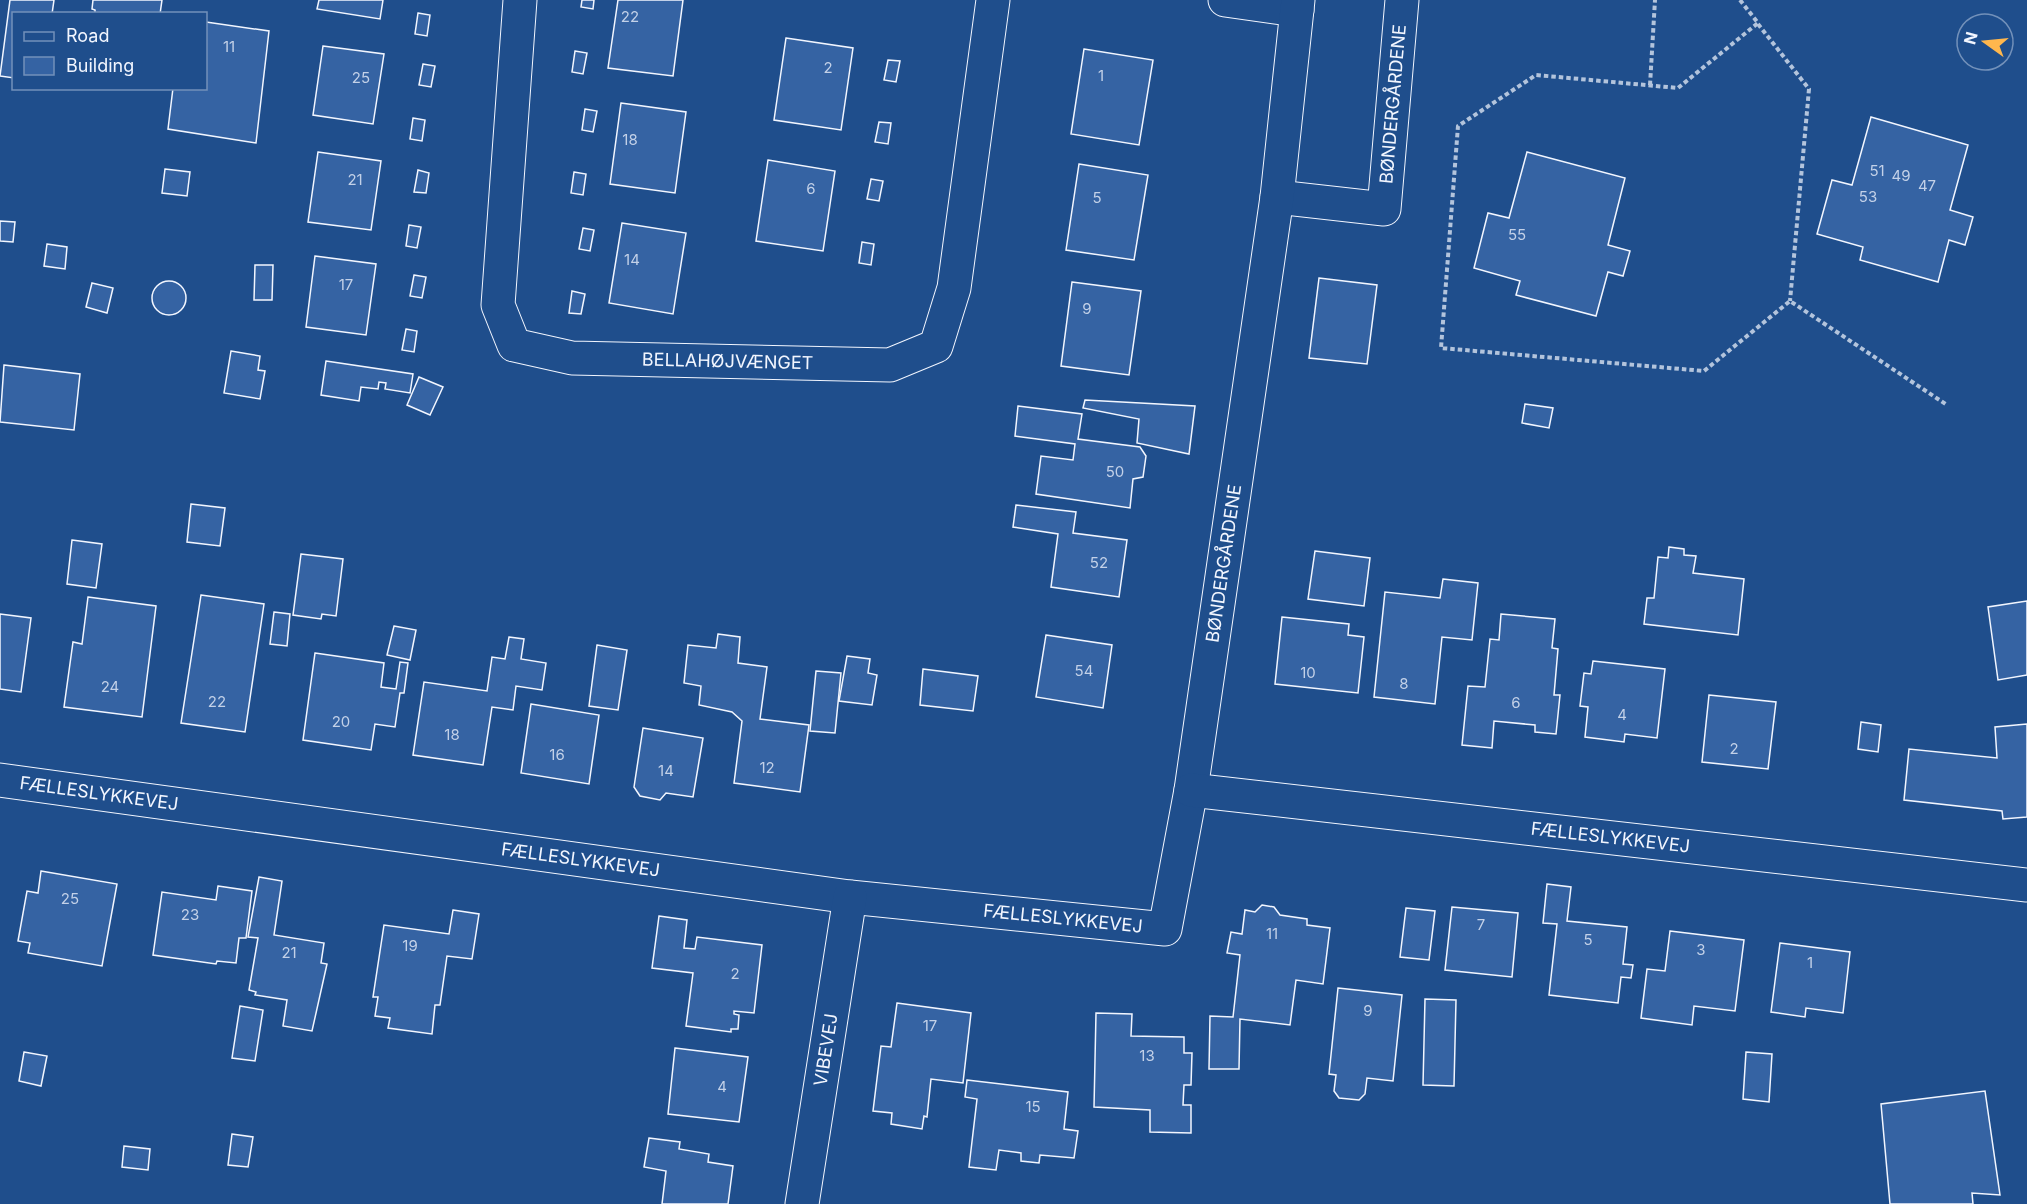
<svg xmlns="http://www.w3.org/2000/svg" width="2027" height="1204" font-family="Inter,sans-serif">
<rect width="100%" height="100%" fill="#1f4e8c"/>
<!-- building -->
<g fill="#3563a3" stroke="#f2f6ff" stroke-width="1.5">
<path d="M10 0H54L52 14H14V78L0 76Z"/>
<path d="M93 0H162L160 14H95V10L92 9Z"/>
<path d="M319 0H383L380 19 317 9Z"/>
<path d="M582 0H594L593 9 581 7Z"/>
<path d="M618 0H683L673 76 608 68Z"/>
<path d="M418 13 430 15 427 36 415 34Z"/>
<path d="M206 22 269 31 256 143 168 129 173 88H206Z"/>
<path d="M786 38 853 48 841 130 774 120Z"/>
<path d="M323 46 384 54 373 124 313 115Z"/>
<path d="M1084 49 1153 60 1139 145 1071 134Z"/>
<path d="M575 51 587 53 583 74 572 72Z"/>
<path d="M888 60 900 61 896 82 884 80Z"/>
<path d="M423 64 435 66 431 87 419 85Z"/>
<path d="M621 103 686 112 675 193 610 184Z"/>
<path d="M585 109 597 111 593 132 582 130Z"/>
<path d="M1871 117 1968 145 1950 210 1973 217 1965 245 1949 240 1938 282 1860 260 1863 247 1817 234 1832 180 1852 185Z"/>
<path d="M413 118 425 120 422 141 410 139Z"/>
<path d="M879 122 891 123 888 144 875 142Z"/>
<path d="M318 152 381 161 371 230 308 222Z"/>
<path d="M1527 152 1625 178 1608 245 1630 251 1623 276 1608 272 1596 316 1516 295 1520 281 1474 268 1488 213 1509 218Z"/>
<path d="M768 160 835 171 823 251 756 241Z"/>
<path d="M1079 164 1148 175 1134 260 1066 250Z"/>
<path d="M165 169 190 172 187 196 162 193Z"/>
<path d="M418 170 429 173 426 193 414 192Z"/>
<path d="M574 172 586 174 583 195 571 193Z"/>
<path d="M871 179 883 181 879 201 867 199Z"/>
<path d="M0 221 15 222 13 242 0 241Z"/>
<path d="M622 223 686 233 673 314 609 303Z"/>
<path d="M409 225 421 227 417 248 406 246Z"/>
<path d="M583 228 594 230 590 251 579 249Z"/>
<path d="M862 242 874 244 871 265 859 263Z"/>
<path d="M47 244 67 247 65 269 44 266Z"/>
<path d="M315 256 376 264 366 335 306 327Z"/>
<path d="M255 265H273L272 300H254Z"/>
<path d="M414 275 426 277 422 298 410 296Z"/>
<path d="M1319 278 1377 285 1367 364 1309 358Z"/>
<circle cx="169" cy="298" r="17"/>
<path d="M1072 282 1141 291 1129 375 1061 366Z"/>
<path d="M92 283 113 288 107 313 86 307Z"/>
<path d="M572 291 585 294 581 314 569 313Z"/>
<path d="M406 329 417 331 414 352 402 350Z"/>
<path d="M231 351 260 356 258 370 265 371 260 399 224 393Z"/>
<path d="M326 361 413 374 410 393 385 389 386 383 379 382 378 389 361 387 359 401 321 395Z"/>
<path d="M4 365 80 374 74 430 0 422Z"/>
<path d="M419 377 443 387 430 415 407 405Z"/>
<path d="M1085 400 1195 406 1189 454 1137 443 1139 419 1083 408Z"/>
<path d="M1525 404 1553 408 1549 428 1522 423Z"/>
<path d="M1018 406 1082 414 1078 439 1140 447 1146 456 1143 477 1133 479 1130 508 1036 494 1041 456 1073 460 1075 444 1015 436Z"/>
<path d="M191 504 225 508 220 546 187 542Z"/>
<path d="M1016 505 1076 512 1073 533 1127 540 1119 597 1051 587 1058 534 1013 527Z"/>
<path d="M72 540 102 544 96 588 67 584Z"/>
<path d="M1669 547 1684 549V555L1696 556 1693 573 1744 579 1738 635 1644 624 1647 598H1654L1658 557 1668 558Z"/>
<path d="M1315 551 1370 558 1364 606 1308 599Z"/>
<path d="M301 554 343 559 336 616 322 614 321 619 293 615Z"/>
<path d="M1443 579 1478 583 1472 640 1442 637 1435 704 1374 697 1385 592 1440 598Z"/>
<path d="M201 595 264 604 245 732 181 723Z"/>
<path d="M88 597 156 606 142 717 64 707 73 642 82 644Z"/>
<path d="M2027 601V675L1998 680 1988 607Z"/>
<path d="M274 612 290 614 287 646 270 644Z"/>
<path d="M0 614 31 618 21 692 0 689Z"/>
<path d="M1501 614 1555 619 1552 648 1558 649 1554 695H1560L1556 734 1535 732V725L1494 721 1492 748 1462 745 1468 686 1485 687 1490 639 1499 640Z"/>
<path d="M1282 617 1349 624 1348 635 1364 637 1358 693 1275 684Z"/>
<path d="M394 626 416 630 410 660 387 655Z"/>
<path d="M718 634 740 637 738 663 767 667 760 719 809 725 800 792 734 783 742 721 732 712 699 705 701 686 684 683 688 645 716 648Z"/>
<path d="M1046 635 1112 645 1103 708 1036 697Z"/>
<path d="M509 637 524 639 521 659 546 663 542 690 516 686 513 710 492 707 483 765 413 755 424 682 487 691 492 657 505 659Z"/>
<path d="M597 645 627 650 618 710 589 706Z"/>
<path d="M315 653 384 663 381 687 396 689 400 662 408 663 404 693H400L395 727 375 724 371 750 303 740Z"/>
<path d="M847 656 870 659 868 673 877 675 872 705 839 701Z"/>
<path d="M1593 661 1665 669 1657 738 1625 734 1624 742 1585 737 1588 707 1580 706 1584 673 1591 674Z"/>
<path d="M923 669 978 676 973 711 920 705Z"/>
<path d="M816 671 841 673 835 733 810 731Z"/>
<path d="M1709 695 1776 702 1768 769 1702 762Z"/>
<path d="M531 704 599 715 589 784 521 773Z"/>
<path d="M1861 722 1881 725 1878 752 1858 749Z"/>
<path d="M2027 724V817L2003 819 2002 811 1904 800 1909 749 1997 758 1995 727Z"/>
<path d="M643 728 703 738 693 797 666 793 660 800 640 796 634 787Z"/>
<path d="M41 871 117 884 102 966 28 953 30 943 18 941 27 891 38 893Z"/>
<path d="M259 877 282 881 274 935 324 943 321 963 327 964 312 1031 283 1026 287 1000 255 995 256 992 249 990 258 938 248 937Z"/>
<path d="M1547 884 1571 887 1567 921 1627 927 1623 964 1633 965 1631 978 1621 977 1618 1003 1549 995 1557 924 1543 923Z"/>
<path d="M218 886 252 891 246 938H239L236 963 217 961 216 964 153 955 162 892 216 900Z"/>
<path d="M1262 905 1274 907 1280 915 1307 919V925L1330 928 1323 984 1296 980 1290 1025 1240 1019 1239 1069H1209L1210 1016 1233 1017 1240 955 1227 953 1231 932 1242 934 1245 910 1255 912Z"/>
<path d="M1452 907 1518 913 1512 977 1445 970Z"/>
<path d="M1406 908 1435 911 1429 960 1400 957Z"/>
<path d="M453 910 479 914 472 959 447 956 440 1005H435L432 1034 388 1028 390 1018 375 1016 378 997H373L384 925 449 934Z"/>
<path d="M659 916 687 920 684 948 695 949 697 937 762 945 754 1013 734 1011V1014L739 1015 738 1029H731V1032L686 1026 693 973 652 968Z"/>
<path d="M1670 931 1744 940 1735 1011 1694 1006 1692 1025 1641 1018 1647 969 1665 971Z"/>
<path d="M1780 943 1850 952 1843 1013 1806 1008 1805 1017 1771 1012Z"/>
<path d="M1338 988 1402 995 1393 1081 1367 1078 1365 1094 1359 1100 1339 1098 1334 1091 1336 1075 1329 1074Z"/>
<path d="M1425 999 1456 1000 1454 1086 1423 1085Z"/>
<path d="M897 1003 971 1013 963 1083 931 1079 927 1117 924 1116 922 1129 891 1124 892 1113 873 1111 881 1046 891 1047Z"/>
<path d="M240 1006 263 1010 255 1061 232 1058Z"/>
<path d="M1096 1013 1132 1014 1131 1036 1184 1037V1053H1192L1191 1085H1184L1183 1105H1191V1133L1150 1132V1110L1094 1107Z"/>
<path d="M675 1048 748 1057 739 1122 668 1114Z"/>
<path d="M24 1052 47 1056 41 1086 19 1081Z"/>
<path d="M1746 1052 1772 1054 1769 1102 1743 1099Z"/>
<path d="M967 1080 1068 1092 1064 1129 1078 1131 1074 1158 1040 1155 1039 1163 1021 1161V1153L999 1150 996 1170 969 1167 977 1099 965 1097Z"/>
<path d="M1985 1091 2000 1195 1972 1193 1973 1204H1890L1881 1104Z"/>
<path d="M232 1134 253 1137 248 1167 228 1165Z"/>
<path d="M649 1138 680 1142 679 1149 709 1154 708 1162 733 1166 728 1204H662L666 1171 644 1167Z"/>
<path d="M124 1146 150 1149 148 1170 122 1167Z"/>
</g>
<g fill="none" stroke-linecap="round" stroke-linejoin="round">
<!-- minor casing -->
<g stroke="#f2f6ff" stroke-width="35">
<g id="minor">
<path id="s1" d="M520 0 498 305 514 345 572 358 890 365 936 346 954 288 993 0"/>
<path d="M1225 0 1297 10"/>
<path id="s2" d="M1277 197 1384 209 1402 0"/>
<path id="s3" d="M0 780 850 897 1165 929 1191 790 1277 197 1298 0"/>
<path id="s4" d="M1191 790 2027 885"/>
<path id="s5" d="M802 1204 850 897"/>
</g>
</g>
<!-- path -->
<g stroke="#b3c4dc" stroke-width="4" stroke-dasharray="4.5 3" stroke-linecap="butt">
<path d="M1740 0 1758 23 1678 88 1536 75 1458 126 1441 348 1704 371 1790 301 1947 405"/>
<path d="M1758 24 1809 89 1790 301"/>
<path d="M1650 85 1655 0"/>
</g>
<!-- minor -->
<use href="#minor" stroke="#1f4e8c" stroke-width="33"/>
</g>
<g text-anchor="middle" stroke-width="4.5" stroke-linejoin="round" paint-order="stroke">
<!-- number labels -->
<g font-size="15" fill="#c3d1e8">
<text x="630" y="22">22</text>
<text x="229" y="52">11</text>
<text x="828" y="73">2</text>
<text x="1101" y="81">1</text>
<text x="361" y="83">25</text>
<text x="630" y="145">18</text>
<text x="1877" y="176">51</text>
<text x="1901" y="181">49</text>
<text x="355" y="185">21</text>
<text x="1927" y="191">47</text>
<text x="811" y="194">6</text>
<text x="1868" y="202">53</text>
<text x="1097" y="203">5</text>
<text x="1517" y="240">55</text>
<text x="632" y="265">14</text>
<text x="346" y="290">17</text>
<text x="1087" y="314">9</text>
<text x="1115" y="477">50</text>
<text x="1099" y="568">52</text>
<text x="1084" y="676">54</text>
<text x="1308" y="678">10</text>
<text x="1404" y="689">8</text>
<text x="110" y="692">24</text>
<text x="217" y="707">22</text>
<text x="1516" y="708">6</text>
<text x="1622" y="720">4</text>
<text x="341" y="727">20</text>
<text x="452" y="740">18</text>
<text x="1734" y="754">2</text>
<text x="557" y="760">16</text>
<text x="767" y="773">12</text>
<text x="666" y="776">14</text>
<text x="70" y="904">25</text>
<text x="190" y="920">23</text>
<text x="1481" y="930">7</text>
<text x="1272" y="939">11</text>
<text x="1588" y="945">5</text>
<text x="410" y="951">19</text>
<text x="1701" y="955">3</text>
<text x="289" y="958">21</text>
<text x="1810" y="968">1</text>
<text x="735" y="979">2</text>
<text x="1368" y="1016">9</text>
<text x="930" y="1031">17</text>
<text x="1147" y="1061">13</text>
<text x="722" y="1092">4</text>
<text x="1033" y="1112">15</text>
</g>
<!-- street labels -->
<g font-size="18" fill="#f2f6ff" stroke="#1f4e8c">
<text dy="6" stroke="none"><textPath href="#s2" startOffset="213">BØNDERGÅRDENE</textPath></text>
<text dy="6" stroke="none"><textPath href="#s1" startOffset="564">BELLAHØJVÆNGET</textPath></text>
<text dy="6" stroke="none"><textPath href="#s3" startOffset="1545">BØNDERGÅRDENE</textPath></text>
<text dy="6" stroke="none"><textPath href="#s3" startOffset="100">FÆLLESLYKKEVEJ</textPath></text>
<text dy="6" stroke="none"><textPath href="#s4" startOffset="422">FÆLLESLYKKEVEJ</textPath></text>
<text dy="6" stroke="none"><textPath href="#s3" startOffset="586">FÆLLESLYKKEVEJ</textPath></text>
<text dy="6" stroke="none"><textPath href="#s3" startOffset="1072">FÆLLESLYKKEVEJ</textPath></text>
<text dy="6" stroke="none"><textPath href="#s5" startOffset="156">VIBEVEJ</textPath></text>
</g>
</g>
<!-- legend -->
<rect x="12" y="12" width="195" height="78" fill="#1f4e8c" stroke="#7391ba" stroke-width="1.5"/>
<rect x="24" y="32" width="30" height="9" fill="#1f4e8c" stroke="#7391ba" stroke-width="1.5"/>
<text x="66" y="42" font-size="18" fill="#f2f6ff">Road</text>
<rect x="24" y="57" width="30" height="18" fill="#3563a3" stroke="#7391ba" stroke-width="1.5"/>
<text x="66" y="72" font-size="18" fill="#f2f6ff">Building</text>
<!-- north arrow -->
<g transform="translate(1985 42) rotate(285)"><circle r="28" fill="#1f4e8c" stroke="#7391ba" stroke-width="1.5"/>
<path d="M0-4.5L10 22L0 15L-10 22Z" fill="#ffb74d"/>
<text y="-9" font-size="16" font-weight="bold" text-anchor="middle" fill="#f2f6ff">N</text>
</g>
</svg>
